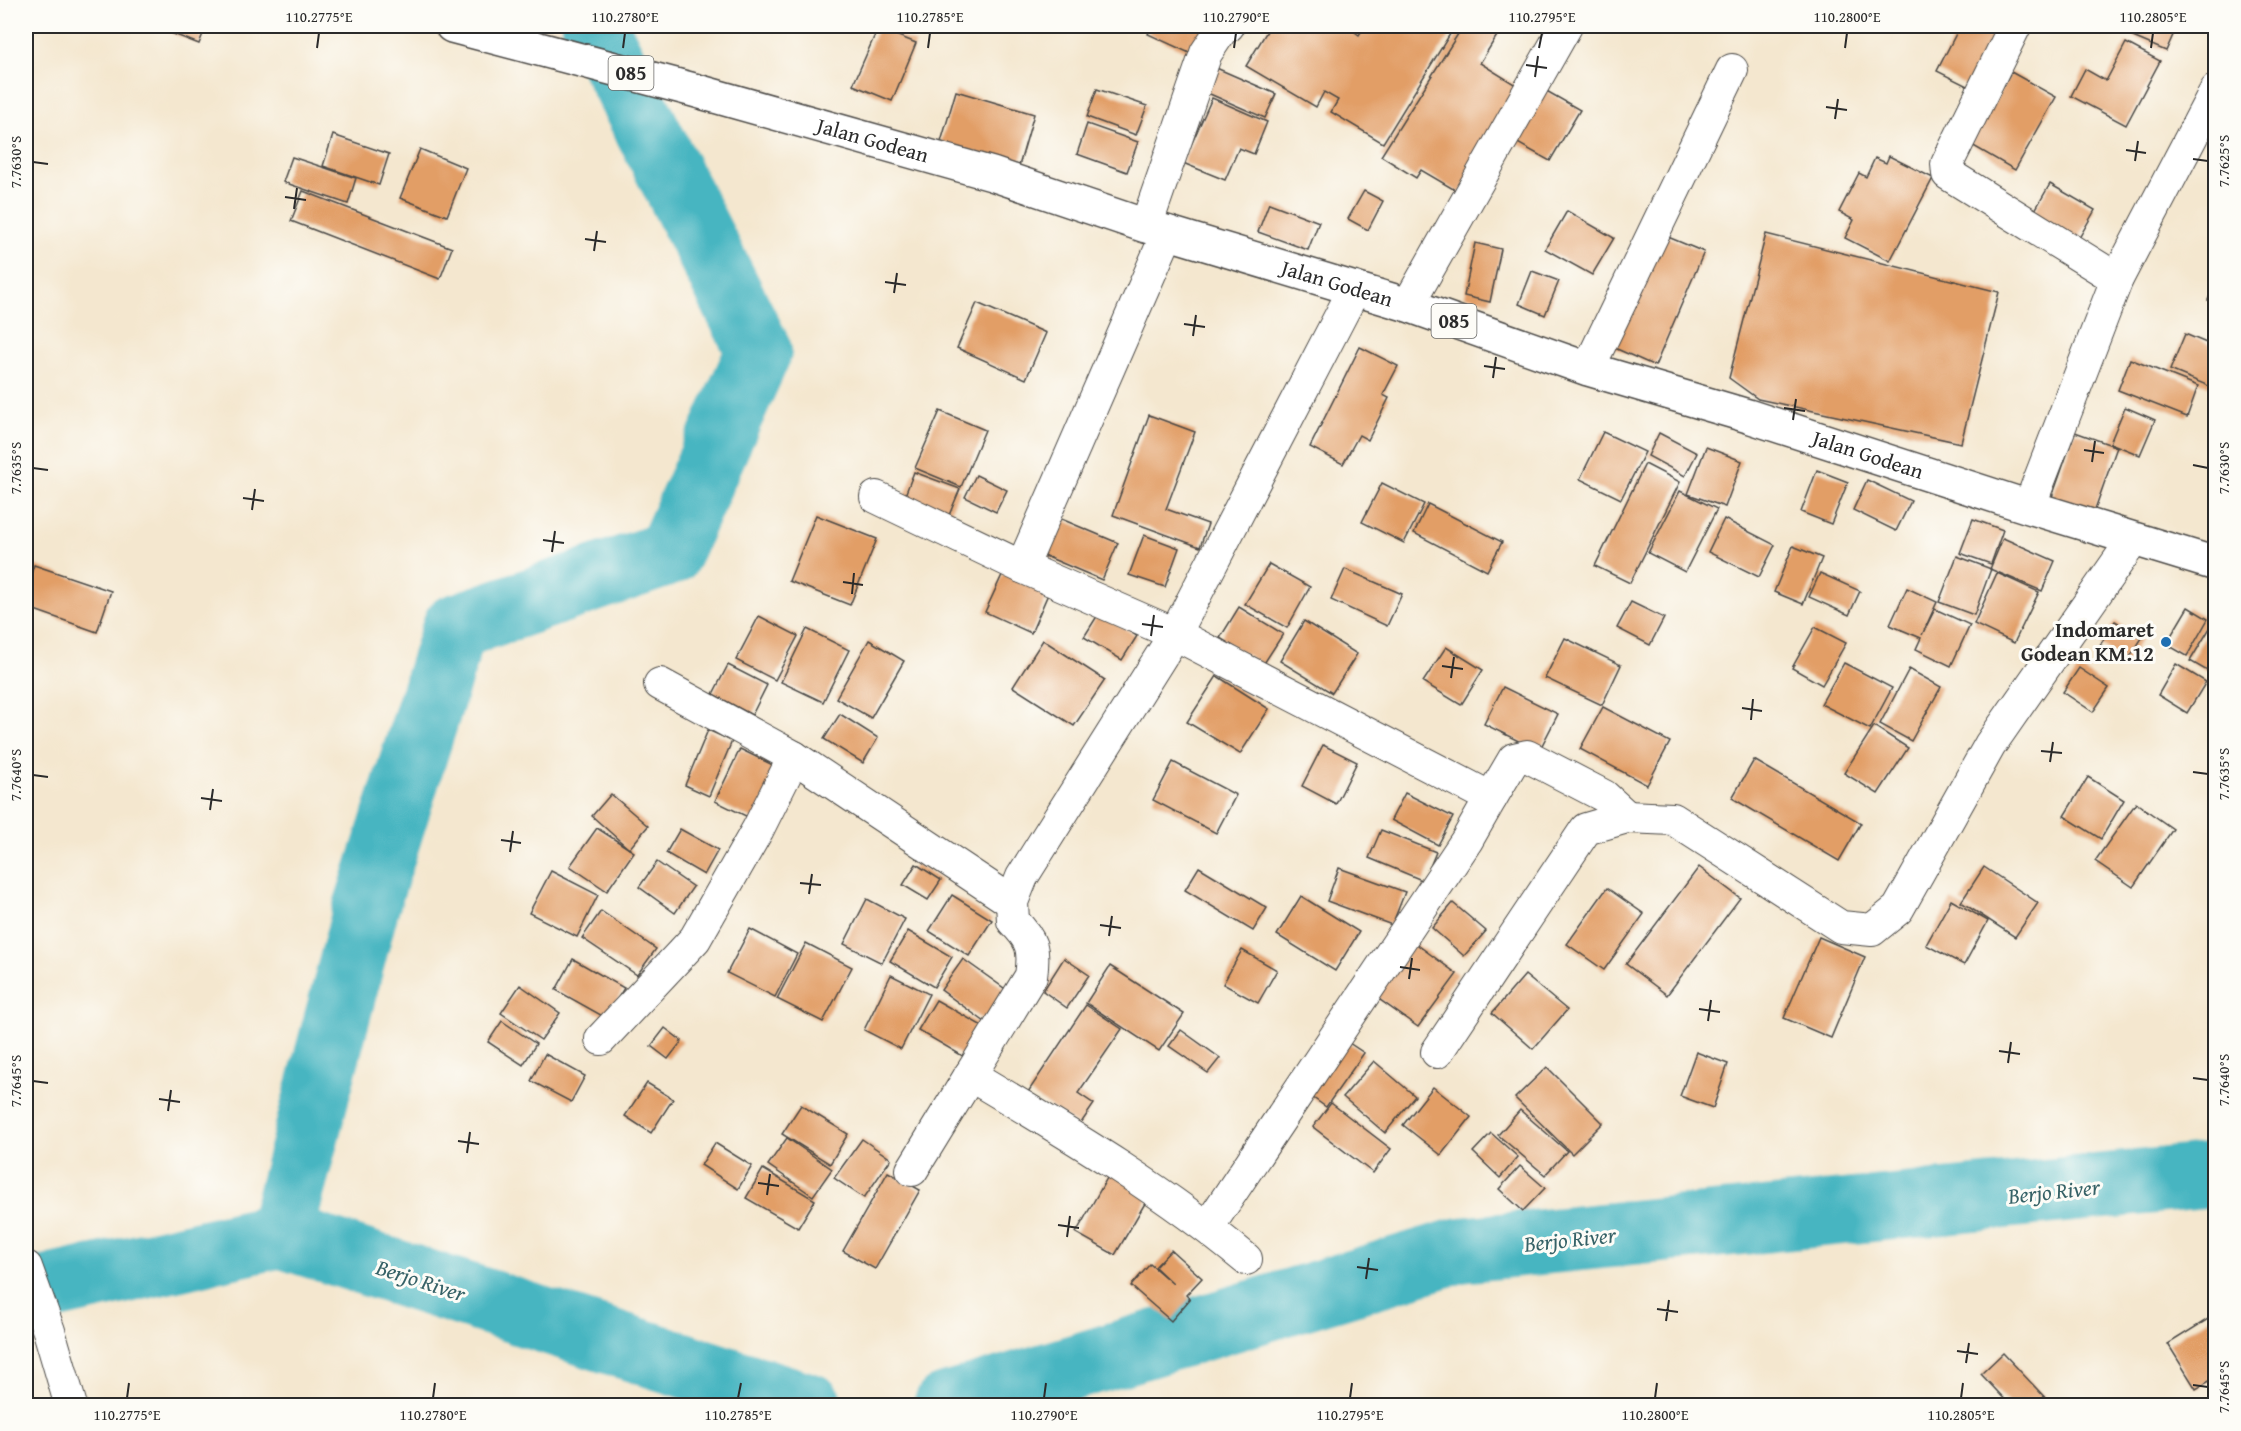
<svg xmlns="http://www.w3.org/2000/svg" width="2241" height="1431" font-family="'Gentium Book Plus',serif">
<rect width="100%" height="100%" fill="#fdfcf7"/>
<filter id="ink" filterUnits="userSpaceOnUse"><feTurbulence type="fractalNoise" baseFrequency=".0167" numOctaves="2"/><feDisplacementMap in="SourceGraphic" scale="12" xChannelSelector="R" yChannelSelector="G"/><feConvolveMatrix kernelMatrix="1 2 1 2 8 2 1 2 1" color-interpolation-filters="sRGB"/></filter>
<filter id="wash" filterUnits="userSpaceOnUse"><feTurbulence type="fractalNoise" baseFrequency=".008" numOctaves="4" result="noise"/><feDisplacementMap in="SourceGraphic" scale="24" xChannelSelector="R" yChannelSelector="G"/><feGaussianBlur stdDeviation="1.35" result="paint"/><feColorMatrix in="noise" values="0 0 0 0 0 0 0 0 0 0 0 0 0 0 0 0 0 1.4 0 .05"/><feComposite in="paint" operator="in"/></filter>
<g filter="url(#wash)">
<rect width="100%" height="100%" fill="#f4e7cf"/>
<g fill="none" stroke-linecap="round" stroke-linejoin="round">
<!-- river -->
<g stroke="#47b5c1" stroke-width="66">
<path d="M280 1235 366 908 455 627 669 553 759 351 595 26"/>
<path d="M26 1293 280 1235 810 1406"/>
<path d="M946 1406 1460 1250 2216 1175"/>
</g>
</g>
<g id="blocks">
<!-- building -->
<g fill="#e29e66">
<path d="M153 26H206L199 44Z"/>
<path d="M1152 26H1197L1208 30 1196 56 1148 34Z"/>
<path d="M1270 26H1358L1355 32 1359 35 1365 26H1455L1383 143 1331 112 1338 100 1324 92 1316 107 1246 66Z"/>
<path d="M1463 26H1503L1480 63 1524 90 1460 193 1421 170 1416 178 1381 156Z"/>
<path d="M1960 26H1981L2000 35 1973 89 1937 71Z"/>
<path d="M2131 26H2177L2166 51 2133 37 2136 28Z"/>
<path d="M878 28 916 43 892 101 853 85Z"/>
<path d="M2126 43 2160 61 2126 125 2071 96 2085 69 2106 81Z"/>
<path d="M1214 67 1276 94 1265 118 1203 91Z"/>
<path d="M2011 72 2056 97 2015 170 1970 144Z"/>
<path d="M1536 85 1580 110 1550 161 1514 141Z"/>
<path d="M1097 89 1147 106 1136 135 1087 117Z"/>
<path d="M956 91 1034 114 1019 166 941 142Z"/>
<path d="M1212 98 1267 122 1254 154 1239 148 1225 180 1183 163Z"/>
<path d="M1087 124 1138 142 1127 172 1077 154Z"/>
<path d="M333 135 389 154 379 185 323 166Z"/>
<path d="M420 149 466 168 447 216 400 198Z"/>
<path d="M1889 156 1933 178 1890 261 1845 238 1854 220 1839 212 1859 173 1866 177 1875 158 1886 163Z"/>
<path d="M292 157 356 178 348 204 283 182Z"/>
<path d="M2050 184 2095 210 2075 245 2030 219Z"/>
<path d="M303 191 452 248 440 279 291 221Z"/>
<path d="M1364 191 1383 201 1368 230 1348 219Z"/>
<path d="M1269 203 1319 222 1308 250 1258 232Z"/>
<path d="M1567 211 1614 238 1592 275 1545 249Z"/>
<path d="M1656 232 1704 252 1655 366 1608 345Z"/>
<path d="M1766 234 1999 292 1961 443 1758 399 1729 378Z"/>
<path d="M1475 243 1501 249 1490 302 1464 296Z"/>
<path d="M1532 271 1559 281 1545 315 1519 304Z"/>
<path d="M2216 282V303L2208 300Z"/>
<path d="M977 303 1046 333 1026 379 957 348Z"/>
<path d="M2185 334 2216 347V389L2170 370Z"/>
<path d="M1360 347 1398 366 1383 395 1389 398 1368 440 1359 435 1343 464 1310 447Z"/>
<path d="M2130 359 2198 386 2187 417 2118 390Z"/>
<path d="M2125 407 2155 420 2140 455 2110 443Z"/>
<path d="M940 411 985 430 961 487 915 468Z"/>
<path d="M1149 415 1195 432 1166 509 1208 524 1200 547 1113 515Z"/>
<path d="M1603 432 1645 452 1621 499 1580 479Z"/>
<path d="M2075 432 2117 447 2094 512 2052 497Z"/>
<path d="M1659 433 1697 453 1685 476 1648 456Z"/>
<path d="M1706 447 1742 461 1725 507 1688 494Z"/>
<path d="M1645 464 1680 482 1630 583 1595 566Z"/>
<path d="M1817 470 1848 482 1831 524 1801 512Z"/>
<path d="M914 472 960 489 947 520 902 503Z"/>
<path d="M976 475 1007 490 996 512 965 497Z"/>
<path d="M1867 480 1911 501 1896 531 1853 510Z"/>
<path d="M1382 483 1424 504 1404 543 1362 522Z"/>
<path d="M1680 491 1717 509 1685 572 1648 553Z"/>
<path d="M1428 504 1502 542 1487 571 1414 533Z"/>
<path d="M816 515 877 539 850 605 789 581Z"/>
<path d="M1059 518 1118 543 1102 580 1043 555Z"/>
<path d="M1724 519 1775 545 1759 577 1708 552Z"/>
<path d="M1973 519 2003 530 1991 564 1960 553Z"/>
<path d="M1144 535 1179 548 1165 587 1129 575Z"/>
<path d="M2003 538 2055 561 2042 591 1990 569Z"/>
<path d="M1793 546 1822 558 1803 604 1774 592Z"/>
<path d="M1957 556 1991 569 1974 615 1939 602Z"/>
<path d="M1269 564 1310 587 1287 628 1245 604Z"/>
<path d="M34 565 111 591 97 632 26 607V589Z"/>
<path d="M1345 569 1402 594 1387 626 1331 600Z"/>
<path d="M1003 573 1048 594 1031 633 985 612Z"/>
<path d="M1820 573 1860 591 1849 615 1809 597Z"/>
<path d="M1997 573 2039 592 2014 643 1974 624Z"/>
<path d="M1907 588 1937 602 1922 635 1935 609 1970 625 1951 666 1916 649 1921 638 1890 625Z"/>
<path d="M1631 602 1664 618 1650 645 1617 628Z"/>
<path d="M1239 607 1283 634 1263 665 1220 638Z"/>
<path d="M2188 607 2208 619 2187 656 2166 644Z"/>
<path d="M1099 613 1137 636 1122 660 1084 637Z"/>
<path d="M759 616 798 636 775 680 736 660Z"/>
<path d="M2216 618V676L2190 661Z"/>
<path d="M1304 621 1357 654 1332 693 1280 661Z"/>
<path d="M2115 621 2142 638 2127 662 2100 645Z"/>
<path d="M1815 627 1846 643 1822 685 1792 668Z"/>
<path d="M807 629 849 650 823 702 781 682Z"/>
<path d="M1565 638 1621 665 1602 705 1545 678Z"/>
<path d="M869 640 904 661 871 718 836 698Z"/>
<path d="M1043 640 1105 680 1074 726 1013 687Z"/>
<path d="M1446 647 1483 670 1461 705 1423 682Z"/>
<path d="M1844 663 1892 688 1870 729 1821 704Z"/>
<path d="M2176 664 2206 682 2187 713 2158 695Z"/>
<path d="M728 665 767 685 752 715 713 694Z"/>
<path d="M2079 668 2109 688 2093 712 2063 692Z"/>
<path d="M1909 669 1941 687 1911 741 1880 724Z"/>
<path d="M1217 676 1269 709 1240 754 1187 722Z"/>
<path d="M1503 687 1558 714 1539 751 1484 724Z"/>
<path d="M1603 707 1670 742 1647 785 1580 749Z"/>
<path d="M840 714 878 738 863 763 824 739Z"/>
<path d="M1874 726 1908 748 1878 794 1844 773Z"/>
<path d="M708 730 732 741 709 796 685 785Z"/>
<path d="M1323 745 1357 762 1336 804 1302 786Z"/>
<path d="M740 749 779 768 754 820 715 801Z"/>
<path d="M1754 760 1861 823 1839 861 1732 798Z"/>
<path d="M1173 762 1236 795 1216 833 1153 800Z"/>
<path d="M2088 777 2124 800 2101 839 2064 816Z"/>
<path d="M1405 793 1453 817 1438 845 1391 820Z"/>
<path d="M611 794 648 826 629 849 592 816Z"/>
<path d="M2136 803 2173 829 2133 887 2095 861Z"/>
<path d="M597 828 634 852 607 891 570 866Z"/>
<path d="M680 829 718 850 704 875 666 853Z"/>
<path d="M1381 830 1436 852 1424 881 1369 858Z"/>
<path d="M657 862 693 887 675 913 639 887Z"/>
<path d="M916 864 941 880 928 900 903 885Z"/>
<path d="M1199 867 1267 908 1253 931 1185 890Z"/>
<path d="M1699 867 1740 898 1667 995 1626 964Z"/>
<path d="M1984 867 2038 903 2015 937 1961 902Z"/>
<path d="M1339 868 1405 892 1392 925 1327 901Z"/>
<path d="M551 871 598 895 577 937 529 913Z"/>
<path d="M1607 888 1644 914 1604 970 1567 944Z"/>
<path d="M952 895 992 920 969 956 929 931Z"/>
<path d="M1301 896 1359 932 1335 971 1277 935Z"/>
<path d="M867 899 905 919 882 963 844 944Z"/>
<path d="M1951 900 1988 921 1964 965 1926 945Z"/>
<path d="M1453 903 1486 931 1464 956 1432 928Z"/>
<path d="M601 911 656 949 637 975 582 938Z"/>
<path d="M750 929 797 954 775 997 727 973Z"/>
<path d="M908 931 952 957 934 987 890 961Z"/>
<path d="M1819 937 1865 957 1831 1038 1784 1018Z"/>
<path d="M806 943 852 967 823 1022 777 999Z"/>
<path d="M1415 943 1457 974 1418 1027 1376 997Z"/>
<path d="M1242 950 1277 970 1258 1003 1223 984Z"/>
<path d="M1064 958 1089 975 1067 1008 1043 991Z"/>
<path d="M573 959 624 988 606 1018 556 990Z"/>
<path d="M963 959 1008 991 985 1022 941 990Z"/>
<path d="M1110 966 1184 1014 1159 1051 1086 1003Z"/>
<path d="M891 975 929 994 901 1049 864 1030Z"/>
<path d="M1525 975 1567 1010 1533 1049 1492 1013Z"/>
<path d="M520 985 560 1013 541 1040 501 1013Z"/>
<path d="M936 1000 984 1027 966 1058 918 1030Z"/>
<path d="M1086 1005 1122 1029 1078 1093 1094 1104 1079 1126 1028 1092Z"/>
<path d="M502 1021 536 1044 523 1065 488 1042Z"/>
<path d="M665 1028 682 1041 668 1059 651 1046Z"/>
<path d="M1181 1030 1220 1058 1208 1073 1169 1046Z"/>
<path d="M1340 1037 1364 1053 1326 1107 1302 1090Z"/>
<path d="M1696 1052 1728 1064 1713 1108 1680 1096Z"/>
<path d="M545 1054 585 1076 571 1102 531 1081Z"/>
<path d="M1374 1061 1415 1096 1385 1133 1343 1097Z"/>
<path d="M1547 1067 1603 1123 1572 1154 1515 1098Z"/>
<path d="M647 1083 673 1099 651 1133 625 1116Z"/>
<path d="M1433 1087 1471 1117 1441 1155 1403 1125Z"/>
<path d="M1331 1103 1391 1149 1373 1173 1313 1127Z"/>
<path d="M801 1105 848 1134 830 1164 782 1134Z"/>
<path d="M1520 1110 1567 1151 1545 1175 1498 1135Z"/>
<path d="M1491 1133 1518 1157 1500 1178 1473 1152Z"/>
<path d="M787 1138 832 1169 813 1196 768 1165Z"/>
<path d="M862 1139 891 1159 864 1198 834 1178Z"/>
<path d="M715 1143 752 1166 738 1189 701 1165Z"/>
<path d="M1520 1166 1545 1188 1523 1211 1499 1189Z"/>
<path d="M763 1169 815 1200 798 1228 746 1198Z"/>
<path d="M1111 1171 1151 1193 1115 1255 1076 1233Z"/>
<path d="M888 1172 920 1190 875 1269 843 1251Z"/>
<path d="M1171 1250 1202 1278 1186 1295 1190 1299 1171 1321 1131 1286 1150 1264 1173 1284 1155 1267Z"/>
<path d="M2216 1314V1377L2196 1389 2168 1344Z"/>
<path d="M2003 1353 2053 1406H2011L1981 1374Z"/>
</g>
</g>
</g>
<g filter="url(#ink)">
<use href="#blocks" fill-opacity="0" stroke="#494744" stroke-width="1.5"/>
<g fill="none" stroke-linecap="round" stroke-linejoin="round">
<!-- minor casing -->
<g stroke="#494744" stroke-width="34">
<g id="minor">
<path d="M2015 26 1947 164 1948 174 2117 279"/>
<path d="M1146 226 1206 53 1222 29 1228 26"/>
<path d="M1408 305 1566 26"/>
<path d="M1588 369 1732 70"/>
<path d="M876 497 1022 567 1175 634 1491 798 1514 759 1527 756 1604 796 1627 817"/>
<path d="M2029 507 2117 279 2216 90"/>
<path d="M1022 567 1168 232"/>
<path d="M660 684 794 757 1012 902"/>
<path d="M601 1039 695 939 758 829 794 757"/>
<path d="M1437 1052 1586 829 1627 817 1673 819 1841 927 1872 930 1898 909 1990 745 2133 540"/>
<path d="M970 1075C1065 1132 1161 1188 1246 1259"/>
<path d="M912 1170 1031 976C1035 949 1032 940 1013 921L1012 902 1022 877 1175 634 1355 288"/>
<path d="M1208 1227 1467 840 1491 798"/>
<path d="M26 1267 49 1331 71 1406"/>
</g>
</g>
<!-- primary casing -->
<g stroke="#494744" stroke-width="36">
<g id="primary">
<path id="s1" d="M452 26 690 89 992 174 1146 226 1408 305 1588 369 1748 416 2029 507 2216 564"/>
</g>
</g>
<!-- minor -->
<use href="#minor" stroke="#fff" stroke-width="32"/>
<!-- primary -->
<use href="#primary" stroke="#fff" stroke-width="33"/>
</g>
</g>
<!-- ticks -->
<path fill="none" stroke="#2b2b2b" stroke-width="2" d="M317 48 319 33M623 48 625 33M928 48 930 33M1234 48 1236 33M1539 48 1542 33M1845 48 1847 33M2151 48 2153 33M1526 65 1547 68M1535 77 1538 56M1826 107 1847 110M1835 119 1838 99M2126 150 2146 153M2193 159 2208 161M2135 161 2138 141M33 162 48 164M285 197 306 200M294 209 297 188M585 239 606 242M594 251 597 231M885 282 906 285M894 293 897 273M1184 324 1205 327M1193 336 1196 315M1484 366 1505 369M1493 378 1496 357M1784 408 1805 411M1793 420 1796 399M2084 450 2104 453M2092 462 2095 441M2193 465 2208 468M33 468 48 470M243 498 264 501M252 510 255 489M543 540 564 543M552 552 555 531M843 582 863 585M852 594 854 573M1142 624 1163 627M1151 636 1154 615M1442 666 1463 669M1451 678 1454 657M1742 708 1762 711M1751 720 1753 699M2041 751 2062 753M2050 762 2053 742M2193 772 2208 774M33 775 48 777M201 798 222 801M210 810 213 789M501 840 521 843M510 852 513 831M800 883 821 885M809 894 812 874M1100 925 1121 928M1109 936 1112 916M1400 967 1420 970M1409 979 1412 958M1699 1009 1720 1012M1708 1021 1711 1000M1999 1051 2020 1054M2008 1063 2011 1042M2193 1078 2208 1080M33 1081 48 1083M159 1099 180 1102M168 1111 171 1090M458 1141 479 1144M467 1153 470 1132M758 1183 779 1186M767 1195 770 1174M1058 1225 1079 1228M1067 1237 1070 1216M1357 1267 1378 1270M1366 1279 1369 1258M1657 1309 1678 1312M1666 1321 1669 1300M1957 1351 1978 1354M1966 1363 1969 1343M2193 1385 2208 1387M127 1398 129 1383M433 1398 435 1383M738 1398 741 1383M1044 1398 1046 1383M1350 1398 1352 1383M1655 1398 1657 1383M1961 1398 1963 1383"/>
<!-- markers -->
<circle fill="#1f6fb2" stroke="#fdfcf7" stroke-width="2" cx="2166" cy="642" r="6"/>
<g text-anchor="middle" stroke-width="6" stroke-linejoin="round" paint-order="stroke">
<!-- shield labels -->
<g fill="#fdfcf7" stroke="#6a6a68" stroke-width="1.5">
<rect x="608.5" y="56" width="45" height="34" rx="4.5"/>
<rect x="1431.5" y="304" width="45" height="34" rx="4.5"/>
</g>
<g font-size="20" font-weight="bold" fill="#2b2b2b">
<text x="631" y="80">085</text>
<text x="1454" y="328">085</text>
</g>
<!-- street labels -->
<g font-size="21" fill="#2b2b2b" stroke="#fdfcf7">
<text dy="7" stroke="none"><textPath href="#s1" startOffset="436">Jalan Godean</textPath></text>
<text dy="7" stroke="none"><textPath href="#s1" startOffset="922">Jalan Godean</textPath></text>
<text dy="7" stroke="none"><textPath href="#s1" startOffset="1480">Jalan Godean</textPath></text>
</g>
<!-- poi labels -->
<g font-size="21" font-weight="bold" fill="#2b2b2b" stroke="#fdfcf7" text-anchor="end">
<text x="2154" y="637">Indomaret<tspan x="2154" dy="24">Godean KM.12</tspan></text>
</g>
<!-- water labels -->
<g font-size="22" font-style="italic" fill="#366267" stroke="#fdfcf7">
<text transform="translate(2054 1191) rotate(-6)" y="8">Berjo River</text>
<text transform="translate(1570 1239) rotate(-6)" y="8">Berjo River</text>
<text transform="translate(421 1280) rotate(18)" y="8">Berjo River</text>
</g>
</g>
<!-- margin -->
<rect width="2241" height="1431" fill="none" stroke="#fdfcf7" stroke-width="66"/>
<rect x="33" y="33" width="2175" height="1365" fill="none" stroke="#2b2b2b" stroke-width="2"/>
<g font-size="15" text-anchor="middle" fill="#2b2b2b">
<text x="319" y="22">110.2775°E</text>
<text x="625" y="22">110.2780°E</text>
<text x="930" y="22">110.2785°E</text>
<text x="1236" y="22">110.2790°E</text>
<text x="1542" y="22">110.2795°E</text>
<text x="1847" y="22">110.2800°E</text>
<text x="2153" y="22">110.2805°E</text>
<text transform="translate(2224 161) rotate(-90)" y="5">7.7625°S</text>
<text transform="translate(16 162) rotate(-90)" y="5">7.7630°S</text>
<text transform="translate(2224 468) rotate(-90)" y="5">7.7630°S</text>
<text transform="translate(16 468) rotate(-90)" y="5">7.7635°S</text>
<text transform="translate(2224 774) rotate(-90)" y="5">7.7635°S</text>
<text transform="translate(16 775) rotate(-90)" y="5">7.7640°S</text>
<text transform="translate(2224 1080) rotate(-90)" y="5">7.7640°S</text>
<text transform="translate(16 1081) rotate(-90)" y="5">7.7645°S</text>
<text transform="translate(2224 1387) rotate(-90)" y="5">7.7645°S</text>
<text x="127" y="1420">110.2775°E</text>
<text x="433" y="1420">110.2780°E</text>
<text x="738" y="1420">110.2785°E</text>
<text x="1044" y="1420">110.2790°E</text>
<text x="1350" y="1420">110.2795°E</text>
<text x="1655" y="1420">110.2800°E</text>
<text x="1961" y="1420">110.2805°E</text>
</g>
</svg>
